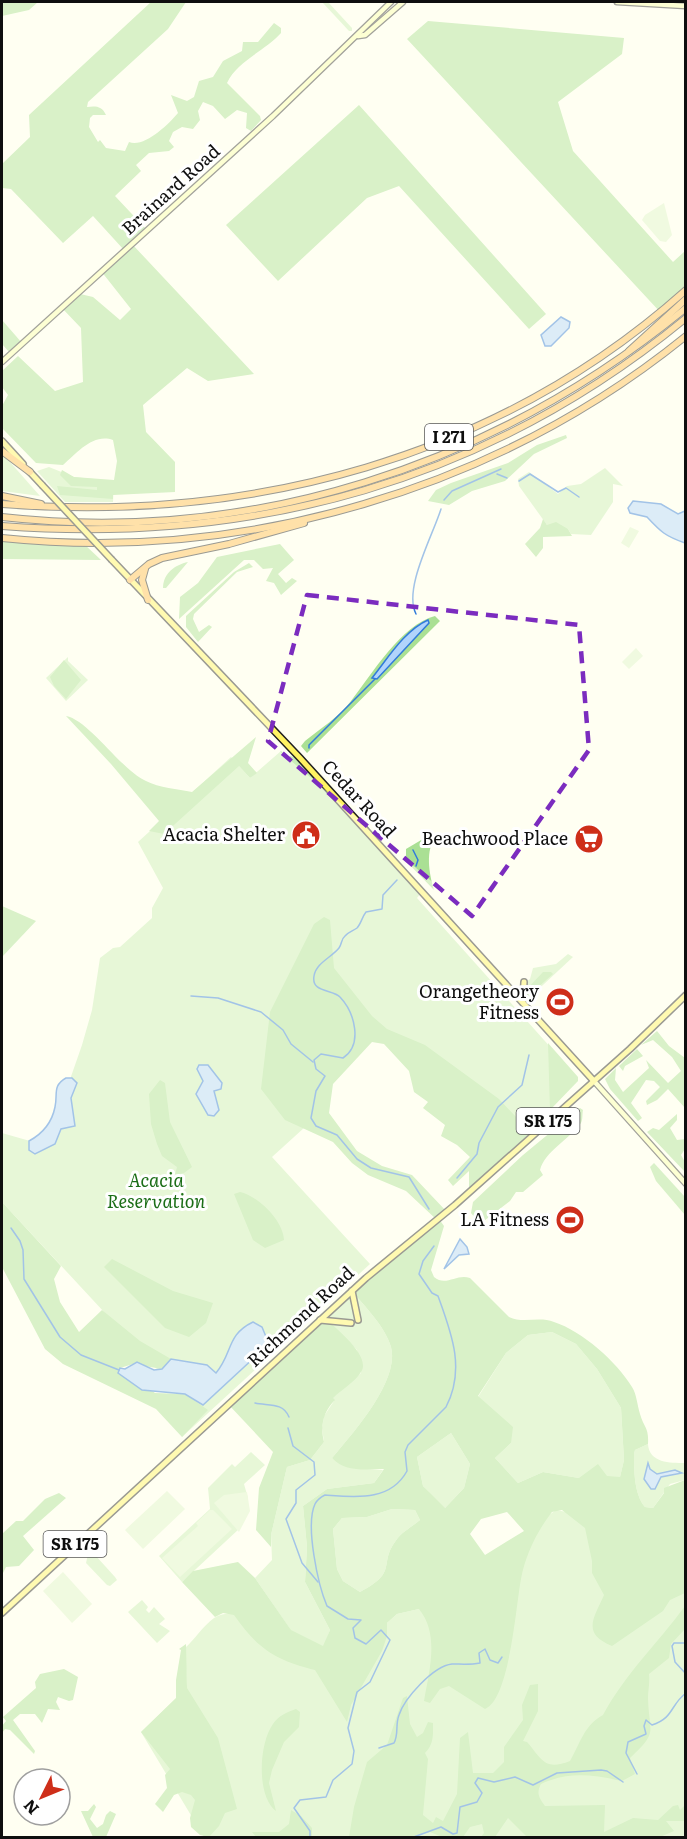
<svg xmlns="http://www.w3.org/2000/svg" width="687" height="1839" font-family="Literata,serif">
<rect width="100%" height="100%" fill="#fffff2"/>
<!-- green -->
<g fill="#caeeb7">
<path d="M322 2H328L352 28V31H349Z"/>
<path d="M2 453 40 496 2 491Z"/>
<path d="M49 467 74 477 114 481 113 502H65L37 471Z"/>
<path d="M605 468 623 486 613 484V502L591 535 571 534 568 529 547 525 519 486 518 479 529 472 558 494 567 486 581 484Z"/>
<path d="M68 657V661L88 680 66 701 46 678Z"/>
<path d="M281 751 289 759 290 756 297 758 421 893 417 898 578 1078C550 1114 527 1129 491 1155L317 966 326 1108 272 1157 370 1264 182 1437 181 1395 2 1202V1133L37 1143 53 1128 82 1045 92 1010 100 958 113 948 120 947 152 918V908L163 888 138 842 231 757 250 778Z"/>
<path d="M568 954 573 957 529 998 525 995V983L530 979 533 968 556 964Z"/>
<path d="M352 1291C365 1307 385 1326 391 1347 400 1381 352 1434 332 1458L350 1468 383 1470 374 1483 327 1489 303 1506 307 1547 305 1582 330 1630 324 1646 357 1662 387 1636V1623L397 1614 419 1609 556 1510 685 1535V1837H204L141 1732 187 1688 185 1648C195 1639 202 1627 214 1618 231 1606 273 1621 290 1629L255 1578 272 1560 271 1535 287 1467 310 1460 324 1442 322 1428 324 1416 334 1401 332 1398 361 1373 357 1350 324 1317Z"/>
<path d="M552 1332 576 1344 597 1369 621 1408 624 1460 620 1477 579 1478 543 1472 518 1483 495 1458 511 1443 478 1397 506 1353 528 1335Z"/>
<path d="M451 1433 470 1464 464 1488 444 1509 423 1486 417 1457Z"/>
<path d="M648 1444C649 1463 670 1463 685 1463V1480L670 1484 653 1508 645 1507C634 1494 634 1470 634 1454L635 1450Z"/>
<path d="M251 1452 265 1465 244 1484 248 1498 239 1529 182 1582 159 1556 210 1509 208 1488 232 1464 235 1467Z"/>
<path d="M392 1509 415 1510 420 1520C413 1526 402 1532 397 1539 377 1565 400 1571 360 1592L343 1581 337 1569 333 1529 342 1518 367 1517Z"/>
<path d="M88 1554 96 1556 115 1577 117 1580 110 1586 107 1585 86 1563Z"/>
<path d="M142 1600 148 1607 146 1610 149 1613 154 1607 165 1619 159 1624 170 1631 157 1643 128 1612Z"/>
</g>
<!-- forest -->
<g fill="#aae094" fill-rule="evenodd">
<path d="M2 2H38L29 10 2 16Z"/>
<path d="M151 2H186L168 29 88 102 87 107C96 106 102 106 106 115H93L90 118 89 127 98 142 100 140 106 148 125 151 129 142C144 148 168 125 178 113L171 95 187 101 194 97 199 81 213 77 223 61 242 51 243 42H258L274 23 281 28V33C265 51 237 61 227 83L260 116 261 120 251 131 246 128 247 113 237 110 225 119 213 106 203 102 198 111 200 120 193 129 182 127 173 132 169 141 174 147 169 151 149 153 136 165 141 171 115 196 147 230 132 244 254 374 208 381 187 368 143 405 146 432 175 462V492L113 495V499L60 495 57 486 97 490V487L71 486 60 475 62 470 74 477 114 480 117 461 113 440C93 433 77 453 63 465L36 463 2 428V406L8 395 2 387V371L18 356 55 391 83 382 81 328 61 307 76 293 93 297 120 320 131 309 101 271 124 250 93 216 63 243 11 189 2 188V164L30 137 29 115Z"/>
<path d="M428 21 624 38 622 54 558 102 573 151 673 262 685 251V290L661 313 407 39Z"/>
<path d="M359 105 546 314 529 329 399 186 367 198 278 281 226 225Z"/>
<path d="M2 320 22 343 10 353 2 344Z"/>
<path d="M566 435 567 438 534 454 505 481 472 491 449 505 428 501 436 490 451 483 508 463 537 445Z"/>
<path d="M543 519 547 525 556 522 568 529 572 536 543 537V548L536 557 525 544 540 528Z"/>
<path d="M2 538 84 544 101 560 2 559Z"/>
<path d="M280 544 294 560 278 574 286 583 292 578 297 581 281 595 274 583 266 581 273 568 263 569 254 560H244L179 619 180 597 198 583 217 557Z"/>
<path d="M188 562 166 588H163C163 573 175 565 188 562Z"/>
<path d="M249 563 253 567 237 572 194 614 193 619 199 632 209 625 212 627 198 642 186 627V616L234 572Z"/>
<path d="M435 616 440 621 307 753 301 746 305 741C320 729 340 716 351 701 371 675 402 624 435 616Z"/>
<path d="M64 660 81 680 66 699 54 686 50 677Z"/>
<path d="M66 716C89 720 121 770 146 781 159 788 178 789 192 792L256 737 248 763 257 773 250 778 239 766 164 834 149 831 159 821 111 764Z"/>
<path d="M433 833 436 836C425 850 429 873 434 890L406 861V849Z"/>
<path d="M2 906 36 921 2 957Z"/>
<path d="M324 917 330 920 334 968 372 1016 387 1029 425 1045 499 1099 533 1135 469 1193V1171L453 1186 448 1180 470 1157 457 1145 441 1136 445 1125 423 1108 428 1102 414 1092 409 1071 384 1044 372 1042 333 1084 329 1113 357 1151 382 1166 412 1175 447 1212 439 1219 444 1226 431 1270 434 1277C446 1287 457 1273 470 1278L509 1317C523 1324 539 1316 554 1322 582 1331 617 1362 632 1387 637 1395 637 1405 640 1414 644 1428 649 1427 648 1444L635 1450 634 1454C634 1470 634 1494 645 1507L653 1508 664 1493V1488L685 1480V1593L670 1600 663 1611 612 1646C581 1633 594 1618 604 1595L592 1573V1561L585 1528 562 1510 552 1512C537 1531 525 1556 521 1579 516 1604 510 1699 485 1709L449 1686 440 1689 430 1703 424 1701C429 1671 440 1635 419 1609L397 1614 387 1623V1636L382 1651 351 1705 347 1722 315 1670C275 1660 258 1649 234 1615L223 1613 215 1617 182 1582 193 1571 238 1562 255 1578 291 1630 323 1646 330 1630 305 1582 307 1547 303 1506 327 1489 374 1483 384 1469C367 1469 346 1473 332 1458 352 1434 400 1381 391 1347 385 1326 365 1307 352 1291L437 1220 406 1191 368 1175 352 1163 333 1142 285 1120 261 1089 270 1012 314 924ZM552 1332 576 1344 597 1369 621 1408 624 1460 620 1477 607 1476 598 1464 579 1478 543 1472 518 1483 495 1458 511 1443 513 1427 478 1396 506 1353 528 1335ZM451 1433 470 1464 464 1488 445 1508 423 1486 417 1457ZM392 1509 415 1510 420 1520C413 1526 402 1532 397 1539 377 1565 400 1571 360 1592L343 1581 337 1569 333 1529 342 1518 367 1517ZM507 1512 524 1531 485 1555 470 1534 481 1519Z"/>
<path d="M543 972H551L553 974 528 996 526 990Z"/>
<path d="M657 1031 669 1046 685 1058V1108L668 1089 657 1100 647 1105 646 1101 660 1087 654 1081 646 1080 631 1103 642 1118 638 1121 610 1089 605 1079 616 1068 615 1080 623 1092 649 1068 646 1060 668 1083 681 1071 672 1057 653 1040 641 1045Z"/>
<path d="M548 1043 578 1077V1081L550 1110Z"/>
<path d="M637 1049 643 1056 625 1066 623 1071 619 1066Z"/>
<path d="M160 1080 165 1083 170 1122 192 1167 184 1173 175 1175 177 1167 162 1156 157 1144 151 1124 149 1094Z"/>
<path d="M580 1108 583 1110C582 1115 583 1119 581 1123 569 1140 545 1151 540 1170L543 1175 523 1192H516L510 1201 480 1224 471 1213 473 1202 523 1155Z"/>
<path d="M677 1114V1120L670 1128 677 1140 685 1139V1149L681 1155 685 1162V1172L647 1132 653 1128 659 1130Z"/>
<path d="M654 1163 685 1197V1215L656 1181 650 1167Z"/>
<path d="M240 1192C258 1196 283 1220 284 1240L265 1248 253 1240 234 1194Z"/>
<path d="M2 1202 61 1266 54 1279 60 1302 79 1332 102 1310 140 1341 171 1359 162 1369 133 1364 120 1368 155 1393 185 1394 208 1410 182 1437 156 1409 63 1364 45 1349 2 1267Z"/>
<path d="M112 1259 173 1291 213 1303 206 1323 189 1337 165 1328 104 1267Z"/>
<path d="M324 1317C335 1328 372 1356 361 1372 355 1382 341 1390 333 1398L335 1400C323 1412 320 1426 324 1442L310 1460 287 1467 271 1535V1547L256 1530 259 1488 273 1452 228 1404Z"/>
<path d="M59 1493 66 1498 23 1536 34 1550 19 1566 6 1567 2 1575V1534L16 1521H23L45 1499Z"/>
<path d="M685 1606V1629L671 1644 669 1658 649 1674C650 1683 648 1690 648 1698 649 1734 659 1731 630 1758L635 1774 622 1781C593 1775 569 1771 541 1784 536 1793 539 1798 545 1806L605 1805 604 1832 633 1818 658 1820 673 1806 678 1805 680 1810 685 1805V1821H666L674 1831 660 1837H527L508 1818 495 1837H481L484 1833 482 1824 470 1827 463 1837H442L430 1832 413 1837H349L354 1807 367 1762 387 1745 403 1698 407 1696 410 1724 417 1737 423 1733 428 1722 433 1723C433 1735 434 1744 425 1753L428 1759 423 1815 433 1823 436 1817 443 1821 457 1794 460 1738 468 1732 473 1773H493L504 1762V1747L523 1720 522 1705 530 1685 538 1684V1711L523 1741 527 1742C542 1759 544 1771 570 1761 580 1744 584 1725 603 1715 625 1674 658 1643 685 1606Z"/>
<path d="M186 1644 187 1688 218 1738 237 1809 225 1813 219 1826 209 1837 200 1835 191 1827 190 1818 195 1800 191 1795 182 1792 174 1795 163 1812 155 1804 167 1788 165 1775 170 1769 141 1732 176 1698V1680L181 1650 179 1649Z"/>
<path d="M64 1669 78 1677 73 1700 69 1701 58 1697 56 1702 60 1710 48 1709 42 1723 35 1714H20L13 1720 35 1751 34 1754 10 1730 5 1729 2 1733V1726L6 1721 3 1717 36 1688 35 1682 40 1674Z"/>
<path d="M296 1709 300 1712 299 1727 284 1742 272 1770 269 1783 276 1811C256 1796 259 1743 273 1724 278 1716 287 1712 296 1709Z"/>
<path d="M94 1804 96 1807 90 1819 97 1828 103 1824 106 1815 110 1811 116 1814 106 1837H93L81 1811H88Z"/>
<path d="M291 1810 301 1816 312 1828V1837H256L252 1832H279L289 1824Z"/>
</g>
<!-- pitch -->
<g fill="#def4c9">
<path d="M664 203 672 235 666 242 660 241 642 220 645 215Z"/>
<path d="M630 527 639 531 629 548 621 543Z"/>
<path d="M636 648 643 656 629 669 622 662Z"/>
<path d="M167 1491 185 1509 143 1549 125 1530Z"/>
<path d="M247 1492 250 1511 239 1532 214 1503 224 1495Z"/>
<path d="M210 1510H213L232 1529 180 1577 162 1558 198 1526 196 1523Z"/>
<path d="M63 1572 92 1604 72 1623 43 1591Z"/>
</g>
<!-- water -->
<g fill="#b1d4fc" stroke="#317bda" stroke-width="1.5">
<path d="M561 317 570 322 569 328 551 346H545L541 335Z"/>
<path d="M633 501 661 504 678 514 685 511V543C665 536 661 532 647 517L630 513 628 508Z"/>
<path d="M428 620 429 623 377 679 372 678C388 658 405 630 428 620Z"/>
<path d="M199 1065H208L222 1083 221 1089 214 1091 219 1110 214 1116 208 1115 196 1094 203 1081 197 1069Z"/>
<path d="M66 1078H72L77 1083 71 1098 75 1126 61 1129 55 1144 35 1154 29 1150V1141C42 1134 52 1122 55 1107 58 1094 52 1086 66 1078Z"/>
<path d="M460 1239 467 1247 469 1254 459 1255 444 1269Z"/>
<path d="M253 1322 262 1327 269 1344 203 1405 185 1394 142 1390 118 1373 120 1368 125 1369 137 1362 154 1370 162 1369 171 1359 207 1365 216 1373C233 1353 226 1335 253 1322Z"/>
<path d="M648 1463 650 1469 657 1474 675 1470 682 1473 661 1477 655 1489H651L644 1479Z"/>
</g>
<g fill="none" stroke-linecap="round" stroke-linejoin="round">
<!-- stream -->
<g stroke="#317bda" stroke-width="1.5">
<path d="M497 474 507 478"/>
<path d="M519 481 530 474 558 492 566 488 579 497"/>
<path d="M444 500 452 491 501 469"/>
<path d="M416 614C403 589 433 535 441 509"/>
<path d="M309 748V745L375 679"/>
<path d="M413 850 418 860 416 866"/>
<path d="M397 880 383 895 382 909 366 912C362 917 361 924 357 928 353 931 348 932 345 936 341 939 342 944 339 948 332 957 316 963 314 976 311 993 333 989 340 997 355 1013 363 1045 343 1058L321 1054 314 1060 316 1069 325 1076 316 1091 311 1118 316 1126 337 1135 357 1159 371 1168 409 1177 429 1209"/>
<path d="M191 996 218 998 261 1012 283 1030 291 1044 313 1062"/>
<path d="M457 1178 477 1154 479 1143 498 1107 522 1085 529 1055"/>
<path d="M11 1228 20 1241 23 1250 24 1279 60 1337 81 1355 119 1370"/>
<path d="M255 1403C268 1406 283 1402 289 1417"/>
<path d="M288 1428 293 1446 314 1462 315 1475 296 1490V1503L286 1519 302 1563 318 1582"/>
<path d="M686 1643H674L672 1646 675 1662 686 1674"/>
<path d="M379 1748 394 1743C399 1734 395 1725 399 1715 404 1699 433 1666 452 1664 461 1664 470 1665 480 1663L479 1653 485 1649 490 1660 498 1663 502 1657"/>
<path d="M637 1774 626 1753 628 1742 646 1734 644 1726 646 1720 652 1725C674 1718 670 1705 686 1693"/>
<path d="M310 1838V1831L294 1808 300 1800 326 1797 333 1780 352 1764 354 1751 348 1728 357 1692 370 1682 390 1640 381 1630 366 1644 355 1638 353 1628 361 1620 348 1619 327 1606C318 1585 305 1525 315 1504 317 1500 321 1497 325 1495 355 1497 390 1502 407 1471L405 1452 408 1445 446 1407C466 1369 451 1332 438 1296L432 1293 419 1274 423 1261 434 1246"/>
<path d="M411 1838 441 1827 453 1834 457 1833 460 1807 477 1802 482 1793 475 1783 478 1778 494 1782 515 1777 533 1785 557 1773 601 1770 607 1771 623 1782"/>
</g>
<!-- secondary casing -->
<g stroke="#313131" stroke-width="7">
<g id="secondary">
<path d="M617 2 686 6"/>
<path d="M358 36 365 35 403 2"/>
<path d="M2 362 273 116 391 2"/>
<path d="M593 1080 686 1184"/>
</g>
</g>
<!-- primary casing -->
<g stroke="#202020" stroke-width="8">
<g id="primary">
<path d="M2 441 23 464"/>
<path d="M29 471 42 485"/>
<path d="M112 560 300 758 593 1080"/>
<path d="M523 1002 524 982"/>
<path d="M352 1291 358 1320"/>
<path d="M320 1320 351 1323"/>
<path d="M2 1613 366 1278 455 1205 630 1049 686 995"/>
</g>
</g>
<!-- highway casing -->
<g stroke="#202020" stroke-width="8">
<g id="highway">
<path d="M629 351 686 299"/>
<path d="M2 451 30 472"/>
<path d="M2 496 41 504"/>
<path d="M2 504C250 523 497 459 686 290"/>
<path d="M2 517C250 545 494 466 686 308"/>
<path d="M2 526C255 545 488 481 686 318"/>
<path d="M2 538C244 563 496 490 686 336"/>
<path d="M145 569 142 580 148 600"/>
<path d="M130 580 149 564 162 558 229 544 304 523"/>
</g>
</g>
<!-- secondary -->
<use href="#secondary" stroke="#fbffad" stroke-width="4.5"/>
<!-- primary -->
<use href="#primary" stroke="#fff362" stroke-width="5"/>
<!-- highway -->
<use href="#highway" stroke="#ffbd50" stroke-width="6"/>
<!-- primary-bridge casing -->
<g stroke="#202020" stroke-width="8" stroke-linecap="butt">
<path id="primary-bridge" d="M42 485 112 560"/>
</g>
<!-- primary-bridge -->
<use href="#primary-bridge" stroke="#fff362" stroke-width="5"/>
</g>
<!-- marked area -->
<path d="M0 0H687V1839H0ZM307 595 579 625 589 750 472 916 268 741Z" fill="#fffff2" fill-opacity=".55" fill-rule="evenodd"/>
<path fill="none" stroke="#7b2cbf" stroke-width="4.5" stroke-dasharray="12 8" stroke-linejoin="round" d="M307 595 579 625 589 750 472 916 268 741Z"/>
<!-- icons -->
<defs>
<g id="civic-disc" transform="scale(1.5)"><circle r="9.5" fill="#ce2e19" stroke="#fff"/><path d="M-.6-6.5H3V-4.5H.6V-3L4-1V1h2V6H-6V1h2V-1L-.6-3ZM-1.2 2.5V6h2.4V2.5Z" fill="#fff"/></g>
<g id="supermarket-disc" transform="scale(1.5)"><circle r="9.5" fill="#ce2e19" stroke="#fff"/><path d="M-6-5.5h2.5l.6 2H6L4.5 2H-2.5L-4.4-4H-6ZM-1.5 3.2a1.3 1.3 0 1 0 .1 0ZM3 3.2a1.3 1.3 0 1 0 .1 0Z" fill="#fff"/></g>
<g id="stadium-disc" transform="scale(1.5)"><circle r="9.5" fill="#ce2e19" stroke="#fff"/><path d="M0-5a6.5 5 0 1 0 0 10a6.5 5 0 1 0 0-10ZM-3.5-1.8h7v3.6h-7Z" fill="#fff"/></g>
</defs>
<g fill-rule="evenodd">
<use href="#civic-disc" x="306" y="835"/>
<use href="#supermarket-disc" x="589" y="839"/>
<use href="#stadium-disc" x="560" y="1002"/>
<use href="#stadium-disc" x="570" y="1220"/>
</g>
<g text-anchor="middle" stroke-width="6" stroke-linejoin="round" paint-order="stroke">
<!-- shield labels -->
<g fill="#fff" stroke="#575757" stroke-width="1.5">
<rect x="425" y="424" width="48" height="26" rx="4.5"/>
<rect x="516.5" y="1108" width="63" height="26" rx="4.5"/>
<rect x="43.5" y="1531" width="63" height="26" rx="4.5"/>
</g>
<g font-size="16" font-weight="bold" fill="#0f0f0f">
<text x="449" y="443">I 271</text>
<text x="548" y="1127">SR 175</text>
<text x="75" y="1550">SR 175</text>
</g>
<!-- street labels -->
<g font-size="18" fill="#0f0f0f" stroke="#fff">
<text transform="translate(171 190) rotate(-42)" y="6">Brainard Road</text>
<text transform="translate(359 799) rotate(47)" y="6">Cedar Road</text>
<text transform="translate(301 1317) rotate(-43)" y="6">Richmond Road</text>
</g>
<!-- poi labels -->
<g font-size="18" fill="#0f0f0f" stroke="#fff" text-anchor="end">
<text x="285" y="841">Acacia Shelter</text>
<text x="568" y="845">Beachwood Place</text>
<text x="539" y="998">Orangetheory<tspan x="539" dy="21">Fitness</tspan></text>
<text x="549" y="1226">LA Fitness</text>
</g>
<!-- park labels -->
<g font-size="18" font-style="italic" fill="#1c6e18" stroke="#fff">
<text x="156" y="1187">Acacia<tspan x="156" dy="21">Reservation</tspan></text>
</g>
</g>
<!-- border -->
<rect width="687" height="1839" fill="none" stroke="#0f0f0f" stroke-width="6"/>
<!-- north arrow -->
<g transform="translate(42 1797) rotate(227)"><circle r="28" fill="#ffffff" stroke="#9f9f9f" stroke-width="1.5"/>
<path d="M0-4.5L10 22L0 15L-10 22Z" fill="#ce2e19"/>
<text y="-9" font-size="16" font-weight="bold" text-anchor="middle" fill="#0f0f0f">N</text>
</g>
</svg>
